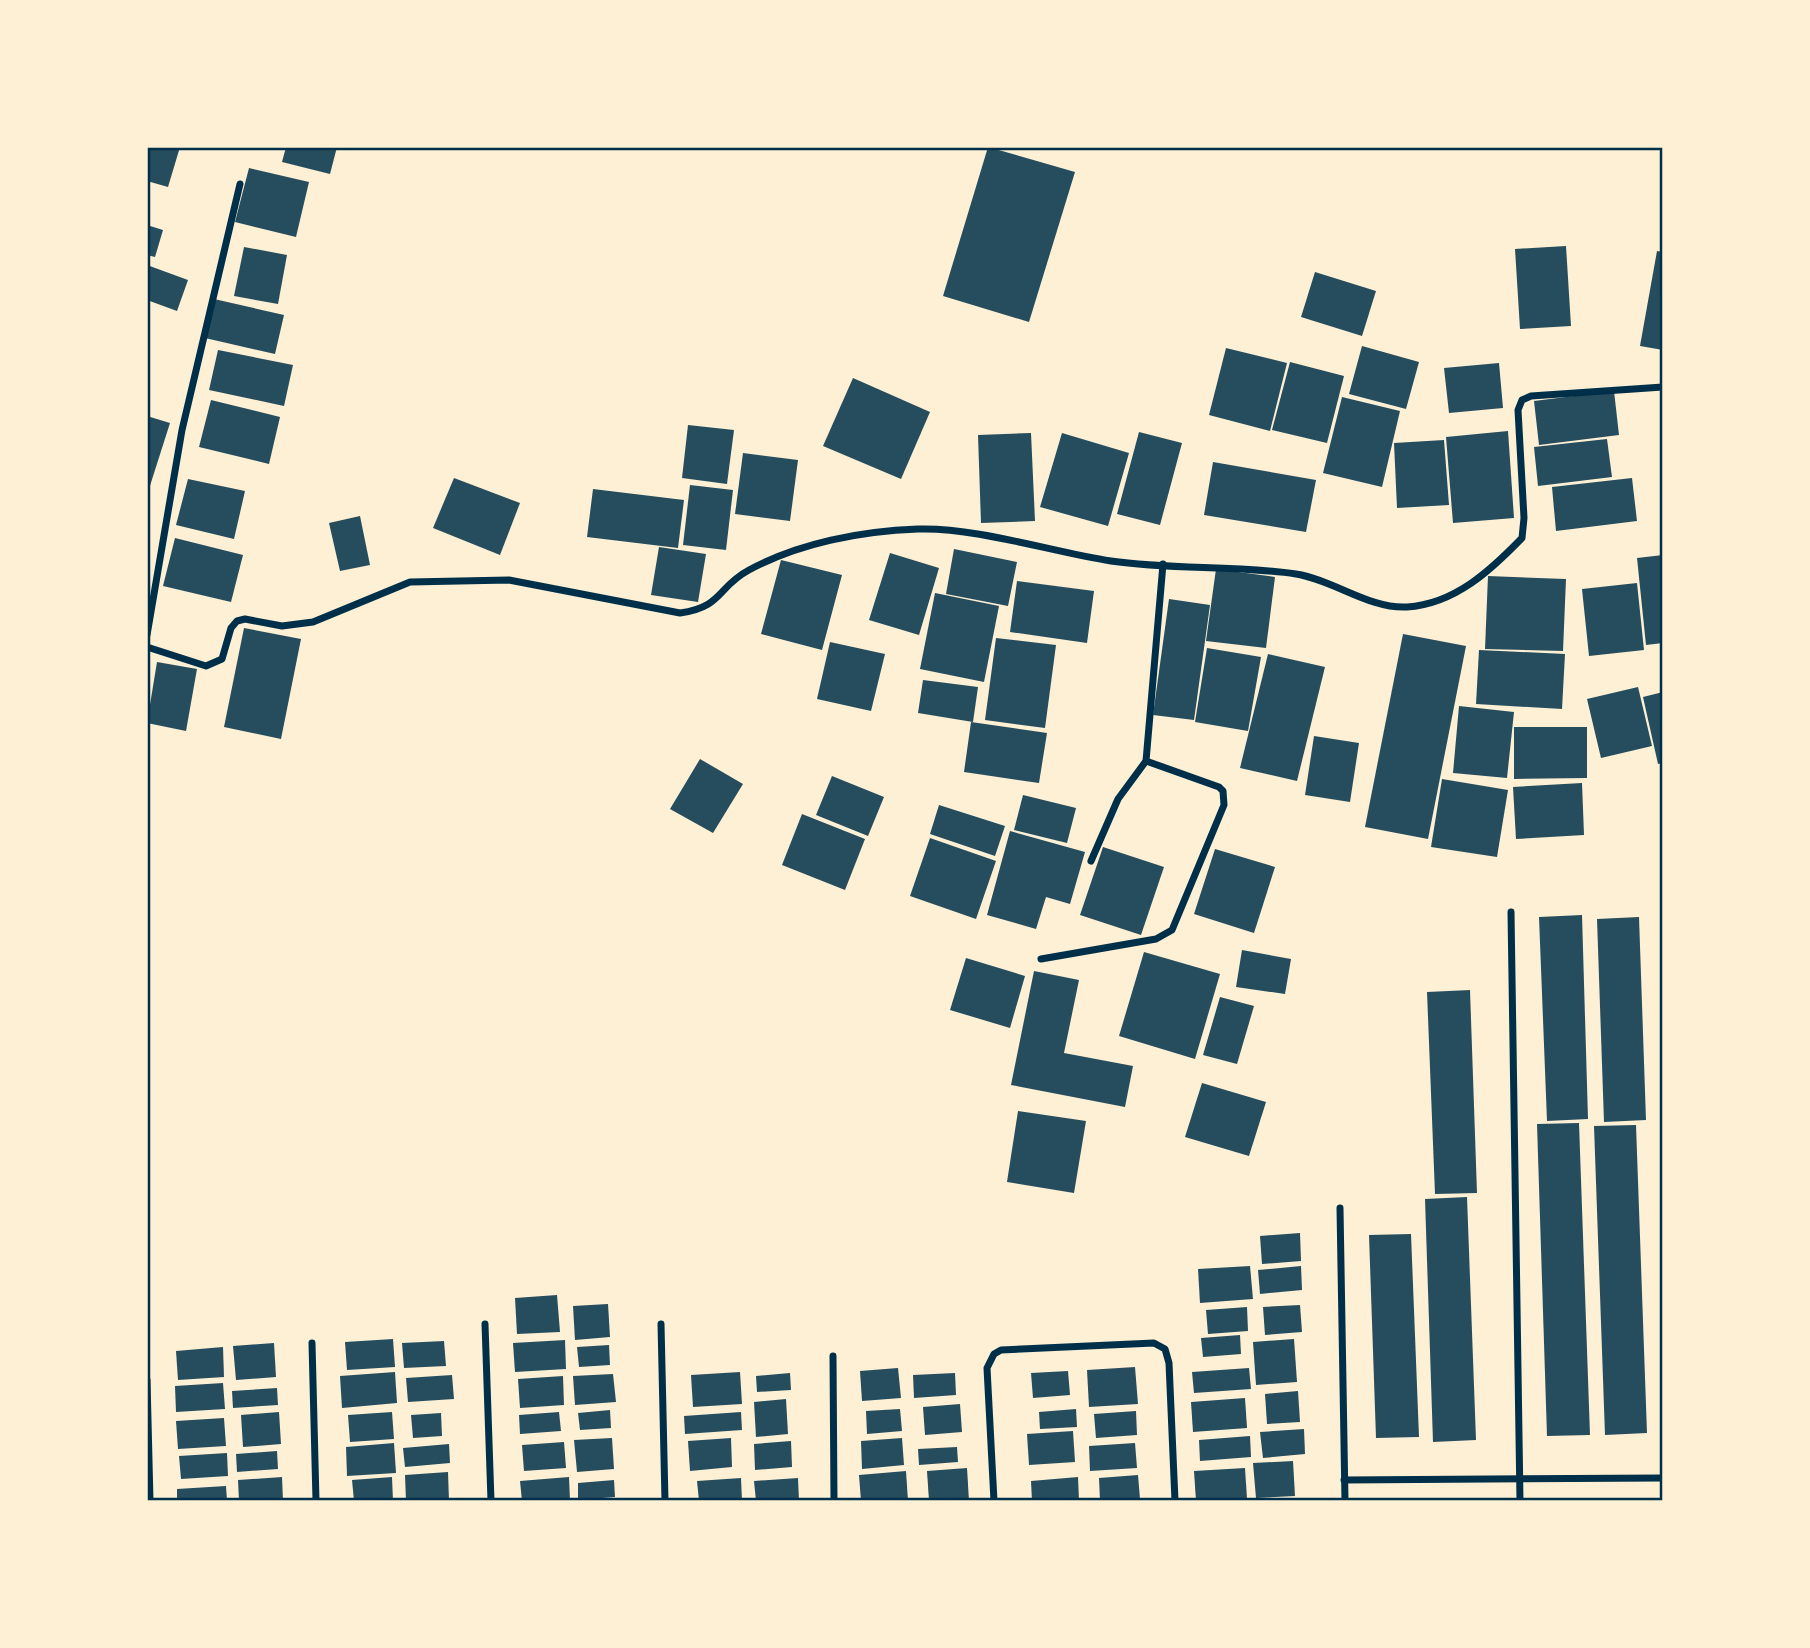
<svg xmlns="http://www.w3.org/2000/svg" width="1810" height="1648" font-family="Raleway,sans-serif">
<rect width="100%" height="100%" fill="#fdf0d5"/>
<!-- building -->
<g fill="#264d5e">
<path d="M147 147H180L168 187 147 181Z"/>
<path d="M286 147H337L330 174 282 162Z"/>
<path d="M988 147 1075 172 1029 322 943 296Z"/>
<path d="M249 168 309 182 296 237 235 222Z"/>
<path d="M147 225 163 230 155 257 147 255Z"/>
<path d="M1566 246 1571 326 1520 329 1515 249Z"/>
<path d="M244 247 287 255 278 304 234 296Z"/>
<path d="M1657 251 1663 252V350L1640 346Z"/>
<path d="M147 265 188 280 177 311 147 300Z"/>
<path d="M1315 272 1376 291 1362 336 1301 317Z"/>
<path d="M214 299 284 315 275 354 205 338Z"/>
<path d="M1362 346 1419 362 1406 409 1349 394Z"/>
<path d="M1226 348 1287 363 1270 431 1209 415Z"/>
<path d="M218 350 293 365 284 406 209 390Z"/>
<path d="M1290 362 1344 376 1327 443 1272 430Z"/>
<path d="M1499 363 1503 408 1449 413 1444 368Z"/>
<path d="M853 378 930 412 901 479 823 446Z"/>
<path d="M1614 391 1619 435 1539 445 1534 401Z"/>
<path d="M1342 397 1400 411 1382 487 1323 473Z"/>
<path d="M211 400 280 417 269 464 199 447Z"/>
<path d="M147 416 170 423 148 492H147Z"/>
<path d="M688 425 734 430 727 484 682 478Z"/>
<path d="M1508 431 1514 518 1453 523 1446 437Z"/>
<path d="M1139 432 1182 443 1160 525 1117 514Z"/>
<path d="M1031 433 1035 521 981 523 978 435Z"/>
<path d="M1062 433 1129 453 1108 526 1040 507Z"/>
<path d="M1607 439 1612 477 1538 486 1534 447Z"/>
<path d="M1444 440 1449 505 1397 508 1394 443Z"/>
<path d="M743 453 798 460 790 521 735 514Z"/>
<path d="M1213 462 1316 480 1306 532 1204 515Z"/>
<path d="M454 478 520 503 500 555 433 528Z"/>
<path d="M1632 478 1637 521 1556 531 1552 487Z"/>
<path d="M188 479 245 491 234 539 176 525Z"/>
<path d="M690 485 733 490 726 550 683 545Z"/>
<path d="M593 489 684 500 678 548 587 537Z"/>
<path d="M360 516 370 565 340 571 329 523Z"/>
<path d="M175 538 243 555 231 602 163 586Z"/>
<path d="M659 547 706 554 698 602 651 595Z"/>
<path d="M954 549 1017 562 1008 606 946 594Z"/>
<path d="M890 553 939 568 919 635 869 620Z"/>
<path d="M1663 555V643L1646 645 1637 558Z"/>
<path d="M781 560 842 575 822 650 761 634Z"/>
<path d="M1216 569 1275 577 1266 648 1206 641Z"/>
<path d="M1488 576 1566 579 1563 651 1485 649Z"/>
<path d="M1017 581 1094 591 1087 643 1010 632Z"/>
<path d="M1637 583 1644 650 1589 656 1582 589Z"/>
<path d="M935 593 999 606 984 682 920 669Z"/>
<path d="M1169 599 1210 605 1194 720 1153 715Z"/>
<path d="M244 628 301 639 281 739 224 727Z"/>
<path d="M1403 634 1466 646 1428 839 1365 827Z"/>
<path d="M996 638 1056 645 1045 728 985 720Z"/>
<path d="M830 642 885 654 871 711 817 699Z"/>
<path d="M1207 648 1261 657 1248 731 1195 722Z"/>
<path d="M1479 650 1565 654 1562 709 1476 704Z"/>
<path d="M1268 654 1325 667 1297 781 1240 768Z"/>
<path d="M157 662 197 669 186 731 147 723Z"/>
<path d="M923 680 978 687 973 722 918 713Z"/>
<path d="M1638 687 1652 746 1601 758 1587 699Z"/>
<path d="M1663 692V763L1658 764 1643 697Z"/>
<path d="M1459 706 1514 712 1507 778 1453 773Z"/>
<path d="M971 722 1047 733 1039 783 964 772Z"/>
<path d="M1514 727H1587V778L1514 779Z"/>
<path d="M1314 736 1359 743 1350 802 1305 795Z"/>
<path d="M700 759 743 784 713 833 670 809Z"/>
<path d="M832 776 884 797 868 836 816 815Z"/>
<path d="M1442 779 1508 790 1497 857 1431 847Z"/>
<path d="M1582 783 1584 835 1516 839 1513 787Z"/>
<path d="M1023 795 1076 808 1067 843 1014 830Z"/>
<path d="M939 805 1005 826 995 856 930 834Z"/>
<path d="M802 814 865 839 845 890 782 865Z"/>
<path d="M1010 831 1085 852 1070 904 1046 897 1036 929 987 915Z"/>
<path d="M930 838 996 861 976 919 910 896Z"/>
<path d="M1103 847 1164 867 1141 935 1080 915Z"/>
<path d="M1215 849 1275 867 1254 933 1194 914Z"/>
<path d="M1582 915 1588 1119 1547 1121 1539 917Z"/>
<path d="M1639 917 1646 1120 1604 1122 1597 919Z"/>
<path d="M1242 950 1291 959 1285 994 1236 987Z"/>
<path d="M1144 952 1220 974 1195 1059 1119 1036Z"/>
<path d="M966 958 1025 976 1010 1028 950 1010Z"/>
<path d="M1034 971 1079 980 1064 1053 1133 1066 1125 1107 1011 1085Z"/>
<path d="M1470 990 1477 1193 1435 1194 1427 992Z"/>
<path d="M1220 997 1254 1006 1237 1064 1203 1055Z"/>
<path d="M1202 1083 1266 1102 1249 1156 1185 1137Z"/>
<path d="M1018 1111 1086 1121 1074 1193 1007 1182Z"/>
<path d="M1579 1123 1590 1435 1547 1436 1537 1124Z"/>
<path d="M1636 1125 1647 1433 1605 1435 1594 1126Z"/>
<path d="M1467 1197 1476 1440 1433 1442 1425 1199Z"/>
<path d="M1300 1233 1301 1261 1262 1264 1260 1236Z"/>
<path d="M1411 1234 1419 1437 1376 1438 1369 1235Z"/>
<path d="M1250 1266 1253 1299 1200 1303 1198 1269Z"/>
<path d="M1301 1266 1302 1290 1260 1294 1258 1270Z"/>
<path d="M557 1295 560 1332 517 1334 515 1298Z"/>
<path d="M608 1304 610 1337 575 1340 573 1306Z"/>
<path d="M1300 1305 1302 1332 1265 1335 1263 1307Z"/>
<path d="M1247 1307 1248 1331 1208 1334 1206 1310Z"/>
<path d="M1240 1335 1241 1354 1203 1357 1201 1338Z"/>
<path d="M393 1339 395 1367 347 1370 345 1342Z"/>
<path d="M1294 1339 1297 1382 1256 1385 1253 1342Z"/>
<path d="M565 1340 566 1369 515 1372 513 1343Z"/>
<path d="M444 1341 446 1366 404 1368 402 1343Z"/>
<path d="M274 1343 276 1377 236 1380 233 1346Z"/>
<path d="M609 1345 610 1365 579 1367 577 1347Z"/>
<path d="M223 1347 224 1377 178 1380 176 1351Z"/>
<path d="M1135 1367 1138 1404 1089 1407 1087 1370Z"/>
<path d="M898 1368 901 1398 862 1401 860 1371Z"/>
<path d="M1249 1368 1251 1389 1194 1393 1192 1372Z"/>
<path d="M1068 1371 1070 1395 1033 1398 1031 1373Z"/>
<path d="M395 1372 397 1403 342 1408 340 1376Z"/>
<path d="M740 1372 742 1404 693 1407 691 1375Z"/>
<path d="M790 1373 791 1390 757 1392 756 1376Z"/>
<path d="M955 1373 956 1395 914 1398 913 1375Z"/>
<path d="M613 1374 616 1402 575 1405 573 1376Z"/>
<path d="M452 1375 454 1399 408 1402 406 1378Z"/>
<path d="M563 1376 564 1405 520 1408 518 1379Z"/>
<path d="M223 1383 225 1409 176 1412 175 1386Z"/>
<path d="M277 1388 278 1405 233 1408 232 1391Z"/>
<path d="M1298 1391 1300 1422 1267 1424 1265 1394Z"/>
<path d="M1245 1398 1247 1428 1193 1432 1191 1402Z"/>
<path d="M786 1399 788 1434 756 1437 754 1402Z"/>
<path d="M960 1404 962 1432 925 1435 923 1407Z"/>
<path d="M900 1409 902 1431 867 1434 866 1411Z"/>
<path d="M1076 1409 1077 1427 1040 1429 1039 1412Z"/>
<path d="M610 1410 611 1428 580 1430 578 1413Z"/>
<path d="M1136 1411 1137 1435 1096 1438 1094 1414Z"/>
<path d="M279 1412 281 1444 243 1447 241 1415Z"/>
<path d="M392 1412 394 1439 350 1442 348 1415Z"/>
<path d="M559 1412 561 1431 520 1434 519 1415Z"/>
<path d="M741 1412 742 1430 685 1434 684 1416Z"/>
<path d="M441 1413 442 1436 413 1438 411 1415Z"/>
<path d="M224 1418 226 1446 178 1449 176 1421Z"/>
<path d="M1304 1429 1305 1454 1263 1458 1260 1432Z"/>
<path d="M1073 1431 1075 1462 1029 1465 1027 1434Z"/>
<path d="M1250 1436 1251 1457 1200 1461 1199 1440Z"/>
<path d="M612 1438 614 1469 577 1472 574 1440Z"/>
<path d="M731 1438 732 1467 690 1471 688 1441Z"/>
<path d="M902 1438 904 1465 862 1469 861 1441Z"/>
<path d="M791 1441 792 1467 755 1470 754 1444Z"/>
<path d="M564 1442 566 1468 524 1471 522 1445Z"/>
<path d="M394 1443 396 1473 347 1476 346 1447Z"/>
<path d="M1135 1443 1137 1468 1090 1471 1089 1446Z"/>
<path d="M449 1444 450 1463 405 1467 403 1448Z"/>
<path d="M957 1447 958 1462 919 1465 918 1449Z"/>
<path d="M277 1451 278 1469 237 1472 236 1454Z"/>
<path d="M227 1453 228 1476 181 1479 179 1456Z"/>
<path d="M1293 1461 1295 1496 1256 1498 1253 1463Z"/>
<path d="M967 1468 969 1501H929L927 1471Z"/>
<path d="M1245 1468 1247 1499 1196 1501 1194 1471Z"/>
<path d="M906 1471 908 1501H861L859 1475Z"/>
<path d="M448 1472 449 1501H406L405 1475Z"/>
<path d="M1138 1475 1140 1499 1100 1501 1099 1478Z"/>
<path d="M282 1477 283 1501H239L238 1480Z"/>
<path d="M392 1477 393 1501H354L352 1480Z"/>
<path d="M569 1477 570 1501H522L520 1481Z"/>
<path d="M1078 1477 1079 1501H1032L1031 1481Z"/>
<path d="M741 1478 742 1501H699L697 1481Z"/>
<path d="M798 1478 799 1501H756L754 1481Z"/>
<path d="M614 1480 615 1497 578 1500V1483Z"/>
<path d="M226 1486 227 1501H177V1489Z"/>
</g>
<g fill="none" stroke-linecap="round" stroke-linejoin="round">
<!-- minor -->
<g stroke="#003049" stroke-width="7">
<path d="M147 635 182 430 240 184"/>
<path d="M147 647 206 666 222 659 231 628 237 621 245 619 282 626 313 622 410 582 509 580 680 613C723 607 717 587 749 570 799 543 861 531 918 529 976 527 1052 552 1111 561 1172 570 1235 565 1296 574 1334 580 1369 609 1407 607 1455 604 1491 570 1522 538L1524 518 1518 410 1522 400 1531 396 1663 387"/>
<path d="M1091 861 1118 799 1146 761 1163 564"/>
<path d="M1511 912 1520 1501"/>
<path d="M1041 959 1156 939 1172 930 1224 805 1223 791 1219 787 1146 761"/>
<path d="M1340 1208 1345 1501"/>
<path d="M485 1324 491 1501"/>
<path d="M661 1324 665 1501"/>
<path d="M312 1343 316 1501"/>
<path d="M833 1356 834 1501"/>
<path d="M147 1380 150 1501"/>
<path d="M1344 1480 1663 1478"/>
<path d="M994 1501 987 1368 994 1354 1001 1350 1154 1343 1165 1349 1169 1363 1175 1501"/>
</g>
</g>
<!-- border -->
<rect width="1810" height="1648" fill="none" stroke="#fdf0d5" stroke-width="298"/>
<rect x="149" y="149" width="1512" height="1350" fill="none" stroke="#003049" stroke-width="2.5"/>
</svg>
